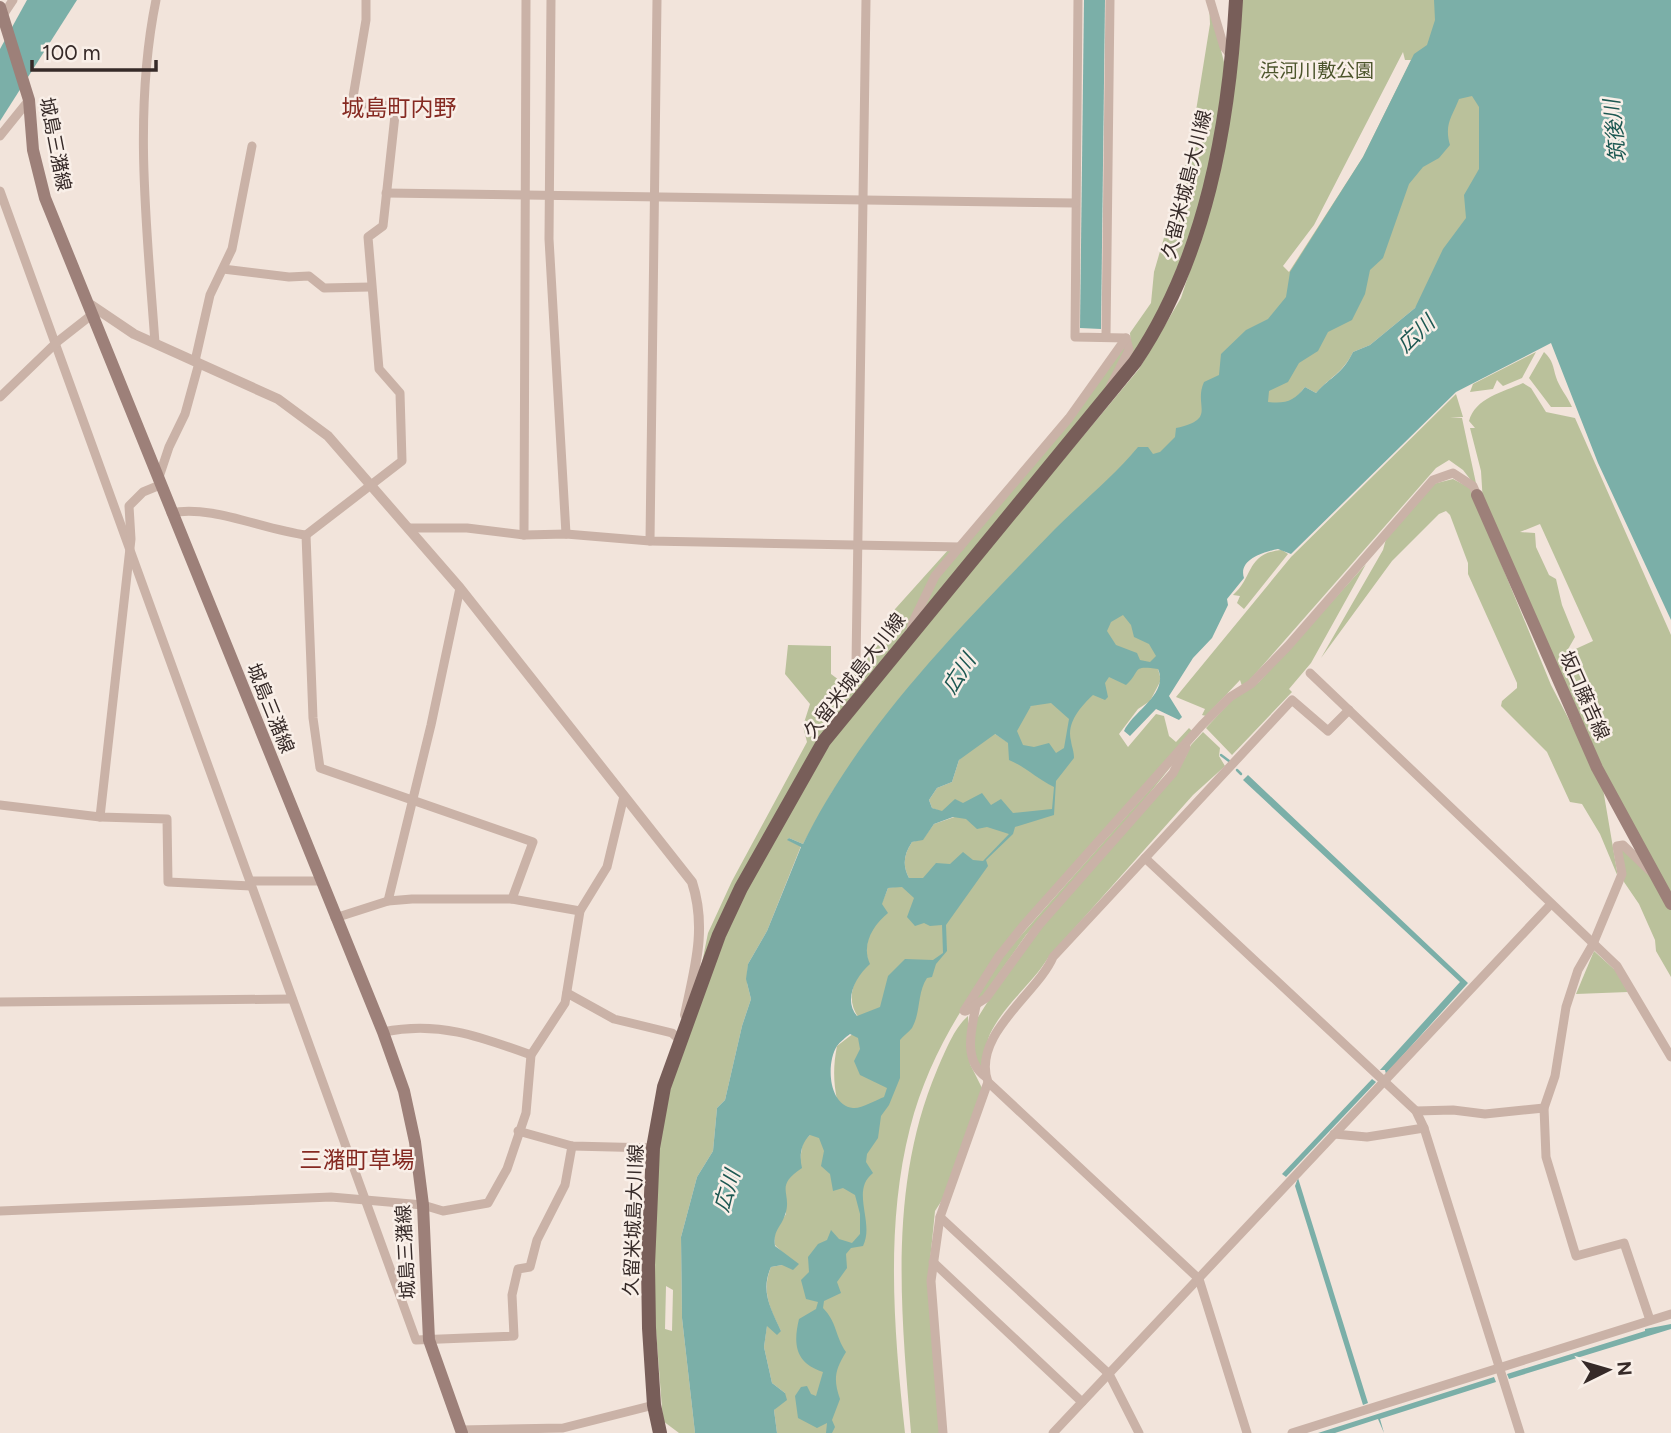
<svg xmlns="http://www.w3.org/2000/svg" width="1671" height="1433" font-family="Figtree,'Noto Sans JP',sans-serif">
<rect width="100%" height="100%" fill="#f2e4db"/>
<!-- green -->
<g fill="#bac19b" fill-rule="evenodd">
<path d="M1242 0H1501L1424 112 1494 83 1490 203 1415 308 1370 345 1353 352C1342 374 1331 376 1316 393L1305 387 1295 399 1282 404 1214 410 1012 574 878 727 832 792 803 844 789 838 788 840 801 846 767 931 748 964 747 983 751 999 742 1026 725 1100 717 1108 713 1151 697 1177 681 1237 682 1318 695 1433H679L663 1421 652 1279 654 1179 668 1093 698 1005 739 903 837 731 1139 369 1181 298 1210 209ZM1403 52 1405 60H1411L1363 157 1289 272 1283 266 1314 225ZM666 1286 673 1290 672 1331 665 1329Z"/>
<path d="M1209 3 1225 66 1217 126 1197 218 1155 323 1117 378 1131 350 1130 333 1151 303 1154 272 1190 148 1210 24Z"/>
<path d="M1125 345V352L1106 389 915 622 937 578Z"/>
<path d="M1536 352 1522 378 1503 386 1497 380 1493 389 1470 392 1473 384Z"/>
<path d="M1544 352C1553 360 1553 367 1556 377 1559 387 1567 396 1572 407H1551L1529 378Z"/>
<path d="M1523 383 1531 388 1546 412 1575 418 1671 635V896L1595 755 1483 503 1481 471 1470 428H1475L1469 421C1475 398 1503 392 1523 383ZM1540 524 1593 641 1569 652V656L1567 651 1575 637 1562 605 1556 579 1549 575 1536 547 1535 533 1520 532Z"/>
<path d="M1456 394 1463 417H1450L1462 418 1477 488 1463 470 1449 460 1436 468 1248 682 1242 686 1240 680 1206 716 1202 715 1205 709 1176 697 1291 557Z"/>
<path d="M1453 479 1470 488 1551 685 1602 783 1618 877 1600 834 1582 804 1570 802 1547 752 1501 706 1502 701 1517 688V683L1468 574V563L1450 515 1446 511 1439 514 1392 561 1321 658 1383 550 1386 539 1433 484Z"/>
<path d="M949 549 953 552 934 573 905 632 812 749 699 978 708 933 732 881 807 742 803 726 810 704 785 674 788 645 831 646V674L843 683 854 667 891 629 887 618Z"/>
<path d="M1282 550 1288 554 1244 609 1237 603 1240 596 1233 595C1254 577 1246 553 1282 550Z"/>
<path d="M1366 564 1311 663 1289 689 1292 692 1232 755 1206 728 1231 701 1259 682Z"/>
<path d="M1110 599 1162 641 1158 669 1161 680 1150 701 1138 709 1119 734 1128 747 1156 714 1164 716 1169 736 1176 742 1189 728 1193 732C1154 776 1114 821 1075 866 1005 945 937 1023 910 1128 885 1226 894 1333 905 1433H777L774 1410 785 1393 772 1383 764 1347 767 1325 781 1331C770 1309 761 1291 771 1267L782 1265V1252L775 1245 774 1232 786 1214 783 1187 800 1160 803 1141 810 1135 844 1126C835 1097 831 1076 837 1046L889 1006 861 1021C845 1002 851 980 869 964 860 941 880 910 888 888L924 883 909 878C902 865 904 854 912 842L923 839 934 824 969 812H942L932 808 929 800 937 788 952 782 959 760 984 727 1026 754 1010 726 1095 646Z"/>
<path d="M1203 732 1220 748 1219 756 1225 766 1193 795 1048 958C1031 985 1004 1005 990 1034 986 1043 985 1057 983 1067L979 1068 974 1050 975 1022 1007 971 1030 939 1185 758 1191 745Z"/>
<path d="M1176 760 1138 808 1026 935 981 999H976L1001 958Z"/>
<path d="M1624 849 1654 879 1671 910V977L1656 951 1655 940 1639 904 1624 882 1621 850Z"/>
<path d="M1594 951 1616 971 1628 992 1576 994Z"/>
<path d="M968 1016 970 1064 982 1088 946 1194 935 1211 930 1261 940 1433H911C901 1311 888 1186 937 1070 945 1052 954 1028 968 1016Z"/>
</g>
<!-- water -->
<g fill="#7bafa8" fill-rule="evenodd">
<path d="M27 0H77L0 121V49Z"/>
<path d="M1084 0H1105L1101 329 1080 328Z"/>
<path d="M1434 0H1671V620L1598 463 1551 343 1456 392 1291 554 1278 549C1263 552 1238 560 1244 578L1227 599 1228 605 1212 638 1193 658 1169 696 1182 717 1179 720 1156 709 1130 736 1124 731C1133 711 1169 694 1158 669 1130 665 1142 671 1126 685L1109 677 1105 683 1108 697 1105 700 1093 695C1081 706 1066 723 1071 741 1072 748 1074 751 1074 758L1056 781 1054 815 1015 827 1013 834 986 860 988 866 946 925 947 951 936 964 932 977 927 978C917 993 921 1012 912 1028 909 1032 903 1036 900 1040V1078L889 1105 881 1116 878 1138 867 1154 866 1162 873 1173C850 1191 875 1222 863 1246L851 1248 846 1254 847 1268 837 1282 841 1293 824 1301 823 1308C837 1322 835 1336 846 1352 835 1370 833 1379 840 1399L832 1420 835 1427 832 1433H826L827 1423 817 1428 798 1418 795 1396 801 1387 807 1386 811 1394 816 1396 823 1372C795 1363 793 1344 799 1319L816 1309 818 1302 806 1299 801 1280 809 1272 808 1257 818 1244 827 1240 831 1230 839 1239 852 1243 860 1234V1214L855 1195 843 1188 833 1191 830 1174 821 1166 824 1151 819 1138 810 1135C801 1143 799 1156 802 1168 773 1187 793 1193 785 1215 780 1229 773 1230 775 1246L799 1264 793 1270 782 1265 771 1267C760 1291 771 1309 781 1331L777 1335 767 1326 764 1347 772 1383 785 1393 787 1400 774 1410 777 1433H695L682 1318 681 1237 697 1177 713 1151 717 1108 725 1100 742 1026 751 999 746 979 748 964 767 931 801 847 787 840 789 838 803 844C862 724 963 624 1055 529 1082 502 1113 477 1138 447H1148L1153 454 1160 452 1175 437 1176 428C1218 419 1193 406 1204 382L1219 375 1221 354 1246 330 1268 319 1286 297 1290 272 1363 157 1414 54 1427 45 1435 20ZM1472 96 1479 107V169L1464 195 1466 218 1443 249 1415 308 1370 345 1353 352C1341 376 1332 375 1316 393L1305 387C1294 401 1286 404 1268 402L1269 391 1288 382 1299 363 1318 351 1328 332 1352 320 1365 294 1370 270 1383 258 1409 184 1423 167 1439 158 1450 145C1444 124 1452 117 1459 99ZM1123 615 1131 625 1134 637 1149 644 1156 656 1150 662 1140 660 1137 653 1116 645 1107 631 1111 622ZM1051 703 1069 719 1064 748 1056 753 1049 743 1034 747 1023 745 1017 731 1031 706ZM995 734 1008 743 1009 760C1026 767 1037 779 1054 787L1052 809 1013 813 1001 799 991 805 982 793 963 803 955 799 942 811 932 808 929 800 937 788 952 782 959 760ZM953 817 966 819 977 829 987 827 1009 834 983 861 973 860 963 852 950 864 936 863 923 878H909C902 865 904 854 912 842L923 840 934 824ZM888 888 902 887 914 898 907 917 915 926 924 923 930 926 942 925 943 953 933 960 905 959 888 976 880 1007 857 1016C843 1000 856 976 870 964 861 945 873 925 888 913L882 904ZM850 1034 858 1038 860 1049 854 1061 860 1075 887 1088 884 1097C876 1100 861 1109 853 1108 828 1105 826 1063 837 1046 840 1042 846 1037 850 1034Z"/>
<path d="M1248 775 1468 983 1386 1074 1385 1070H1380L1460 982 1243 780Z"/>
<path d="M1372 1079 1376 1082 1286 1177 1282 1174Z"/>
<path d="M1298 1178 1368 1403 1363 1405 1295 1186Z"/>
<path d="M1671 1324V1329L1509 1379 1507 1374 1645 1331V1329Z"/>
<path d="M1494 1377 1496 1382 1380 1419 1384 1433 1378 1419 1335 1433H1318Z"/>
</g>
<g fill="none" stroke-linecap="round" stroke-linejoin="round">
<!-- stream -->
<g stroke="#7bafa8" stroke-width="2.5">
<path d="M1221 755 1229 761"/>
<path d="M1237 770 1241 774"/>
</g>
<!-- minor -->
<g stroke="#cab2a7" stroke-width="9">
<path d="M551 0 549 239 566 534"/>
<path d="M1078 0 1075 337 1126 338 1129 350 1110 387"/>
<path d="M1210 0 1224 47 1232 57"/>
<path d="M1 18 13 0"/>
<path d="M0 136 29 100"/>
<path d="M0 191 416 1340 514 1336 512 1295 518 1269 530 1267 537 1240 565 1185 572 1146"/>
<path d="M386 193 1075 203"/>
<path d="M223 269 289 277 309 276 324 288 370 287"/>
<path d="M1106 336 1110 0"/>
<path d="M155 343C147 230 133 112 156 0"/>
<path d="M195 361 210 295 232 249 252 146"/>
<path d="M0 397 57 342 94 313"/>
<path d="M158 480 169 447 185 414 199 363"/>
<path d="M171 513C210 504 264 530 306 535L402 461 400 393 379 369 368 237 383 226 396 106 352 103 366 20V0"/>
<path d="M410 528H467L524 535 566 534 650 541 960 547"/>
<path d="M306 535 313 718 320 768 533 842 512 899"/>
<path d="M524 535 526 0"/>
<path d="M650 541 657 0"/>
<path d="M911 632 912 624 935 576 1069 418 1126 338"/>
<path d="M856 664 866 0"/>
<path d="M1310 673 1617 966 1671 1057"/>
<path d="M0 805 100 817 167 819 168 882 251 886"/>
<path d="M100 817 131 539 129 506 143 492 160 485"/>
<path d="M1145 858 1416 1111 1424 1128 1520 1433"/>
<path d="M1650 871 1623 845 1617 846 1622 874 1593 944 1578 970 1566 1007 1555 1076 1544 1108 1546 1157 1576 1256 1624 1243 1650 1320"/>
<path d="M250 881H320"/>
<path d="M388 901 431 725 460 588"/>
<path d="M335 918 388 901 412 899H512L580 911"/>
<path d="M567 993 614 1019 672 1033 679 1039"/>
<path d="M0 1002 292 999"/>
<path d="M976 1006C971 1030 963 1061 986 1077"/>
<path d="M964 1011 999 956 1023 926 1202 725 1230 697 1251 684 1288 646 1433 480 1453 473 1473 486 1477 495"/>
<path d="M966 1011 986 998 1039 925 1173 773 1186 747"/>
<path d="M383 1032C439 1021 479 1036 531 1055"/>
<path d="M1416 1111 1453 1110 1485 1114 1544 1108"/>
<path d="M518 1131 572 1146 653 1148"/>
<path d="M1334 1134 1367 1137 1424 1128"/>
<path d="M0 1211 331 1197 423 1205 443 1211 488 1203 507 1169 526 1113 531 1055 565 1003 580 911 607 867 624 796"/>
<path d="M940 1217 1109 1374 1139 1433"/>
<path d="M933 1262 1082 1402"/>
<path d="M461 1430 563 1428 654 1405"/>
<path d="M943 1433 931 1281 940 1217 988 1082"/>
<path d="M1053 1433 1551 904"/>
<path d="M1247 1433 1199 1279 988 1082C971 1035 1038 993 1053 957L1292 700 1328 731 1349 710"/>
<path d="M1292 1433 1671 1314"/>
</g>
<!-- tertiary -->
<path stroke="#cab2a7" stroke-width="10" d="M91 305 134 334 278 399 328 436 460 588 692 882C707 928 695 968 685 1015"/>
<!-- secondary -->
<g stroke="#9d8079" stroke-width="12">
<path d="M0 7 29 100 33 150 45 198 383 1032 404 1091 415 1142 423 1205 429 1340 462 1433"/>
<path d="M1477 495 1597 768 1671 904"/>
</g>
<!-- primary -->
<path stroke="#785e59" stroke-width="14" d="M660 1433 654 1405 649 1328 648 1265 653 1148 664 1087 719 935 741 888 824 741 1135 362C1206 257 1229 125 1236 0"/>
</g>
<g text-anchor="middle" stroke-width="5" stroke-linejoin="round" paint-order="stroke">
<!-- park labels -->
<g font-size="19" fill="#4c552c" stroke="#f9efe8">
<text x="1317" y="77">浜河川敷公園</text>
</g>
<!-- street labels -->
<g font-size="19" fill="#362a28" stroke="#f9efe8">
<text transform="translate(56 144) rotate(79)" y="7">城島三潴線</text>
<text transform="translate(1186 184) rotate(-76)" y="7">久留米城島大川線</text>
<text transform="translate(854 675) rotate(-52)" y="7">久留米城島大川線</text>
<text transform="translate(1585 695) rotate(66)" y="7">坂口藤吉線</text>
<text transform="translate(271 708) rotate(68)" y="7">城島三潴線</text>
<text transform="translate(633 1220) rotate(-88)" y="7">久留米城島大川線</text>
<text transform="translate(405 1252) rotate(-93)" y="7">城島三潴線</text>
</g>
<!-- water labels -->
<g font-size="21" font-style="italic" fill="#1d5852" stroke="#f9efe8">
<text transform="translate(1615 131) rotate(-96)" y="7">筑後川</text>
<text transform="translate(1416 334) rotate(-43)" y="7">広川</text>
<text transform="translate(959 674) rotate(-57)" y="7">広川</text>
<text transform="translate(727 1191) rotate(-73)" y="7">広川</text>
</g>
<!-- quarter labels -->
<g font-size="23" fill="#852921" stroke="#f9efe8">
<text x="399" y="116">城島町内野</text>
<text x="357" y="1168">三潴町草場</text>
</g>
</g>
<!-- north arrow -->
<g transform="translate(1608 1370) rotate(85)" stroke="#f9efe8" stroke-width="5" paint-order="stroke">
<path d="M0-5L12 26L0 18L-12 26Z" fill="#362a28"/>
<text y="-10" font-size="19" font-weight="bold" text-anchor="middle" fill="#362a28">N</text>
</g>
<!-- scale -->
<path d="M32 60v10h124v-10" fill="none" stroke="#362a28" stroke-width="3.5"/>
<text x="42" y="60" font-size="21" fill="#362a28" stroke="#f9efe8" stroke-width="5" paint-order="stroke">100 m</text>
</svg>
